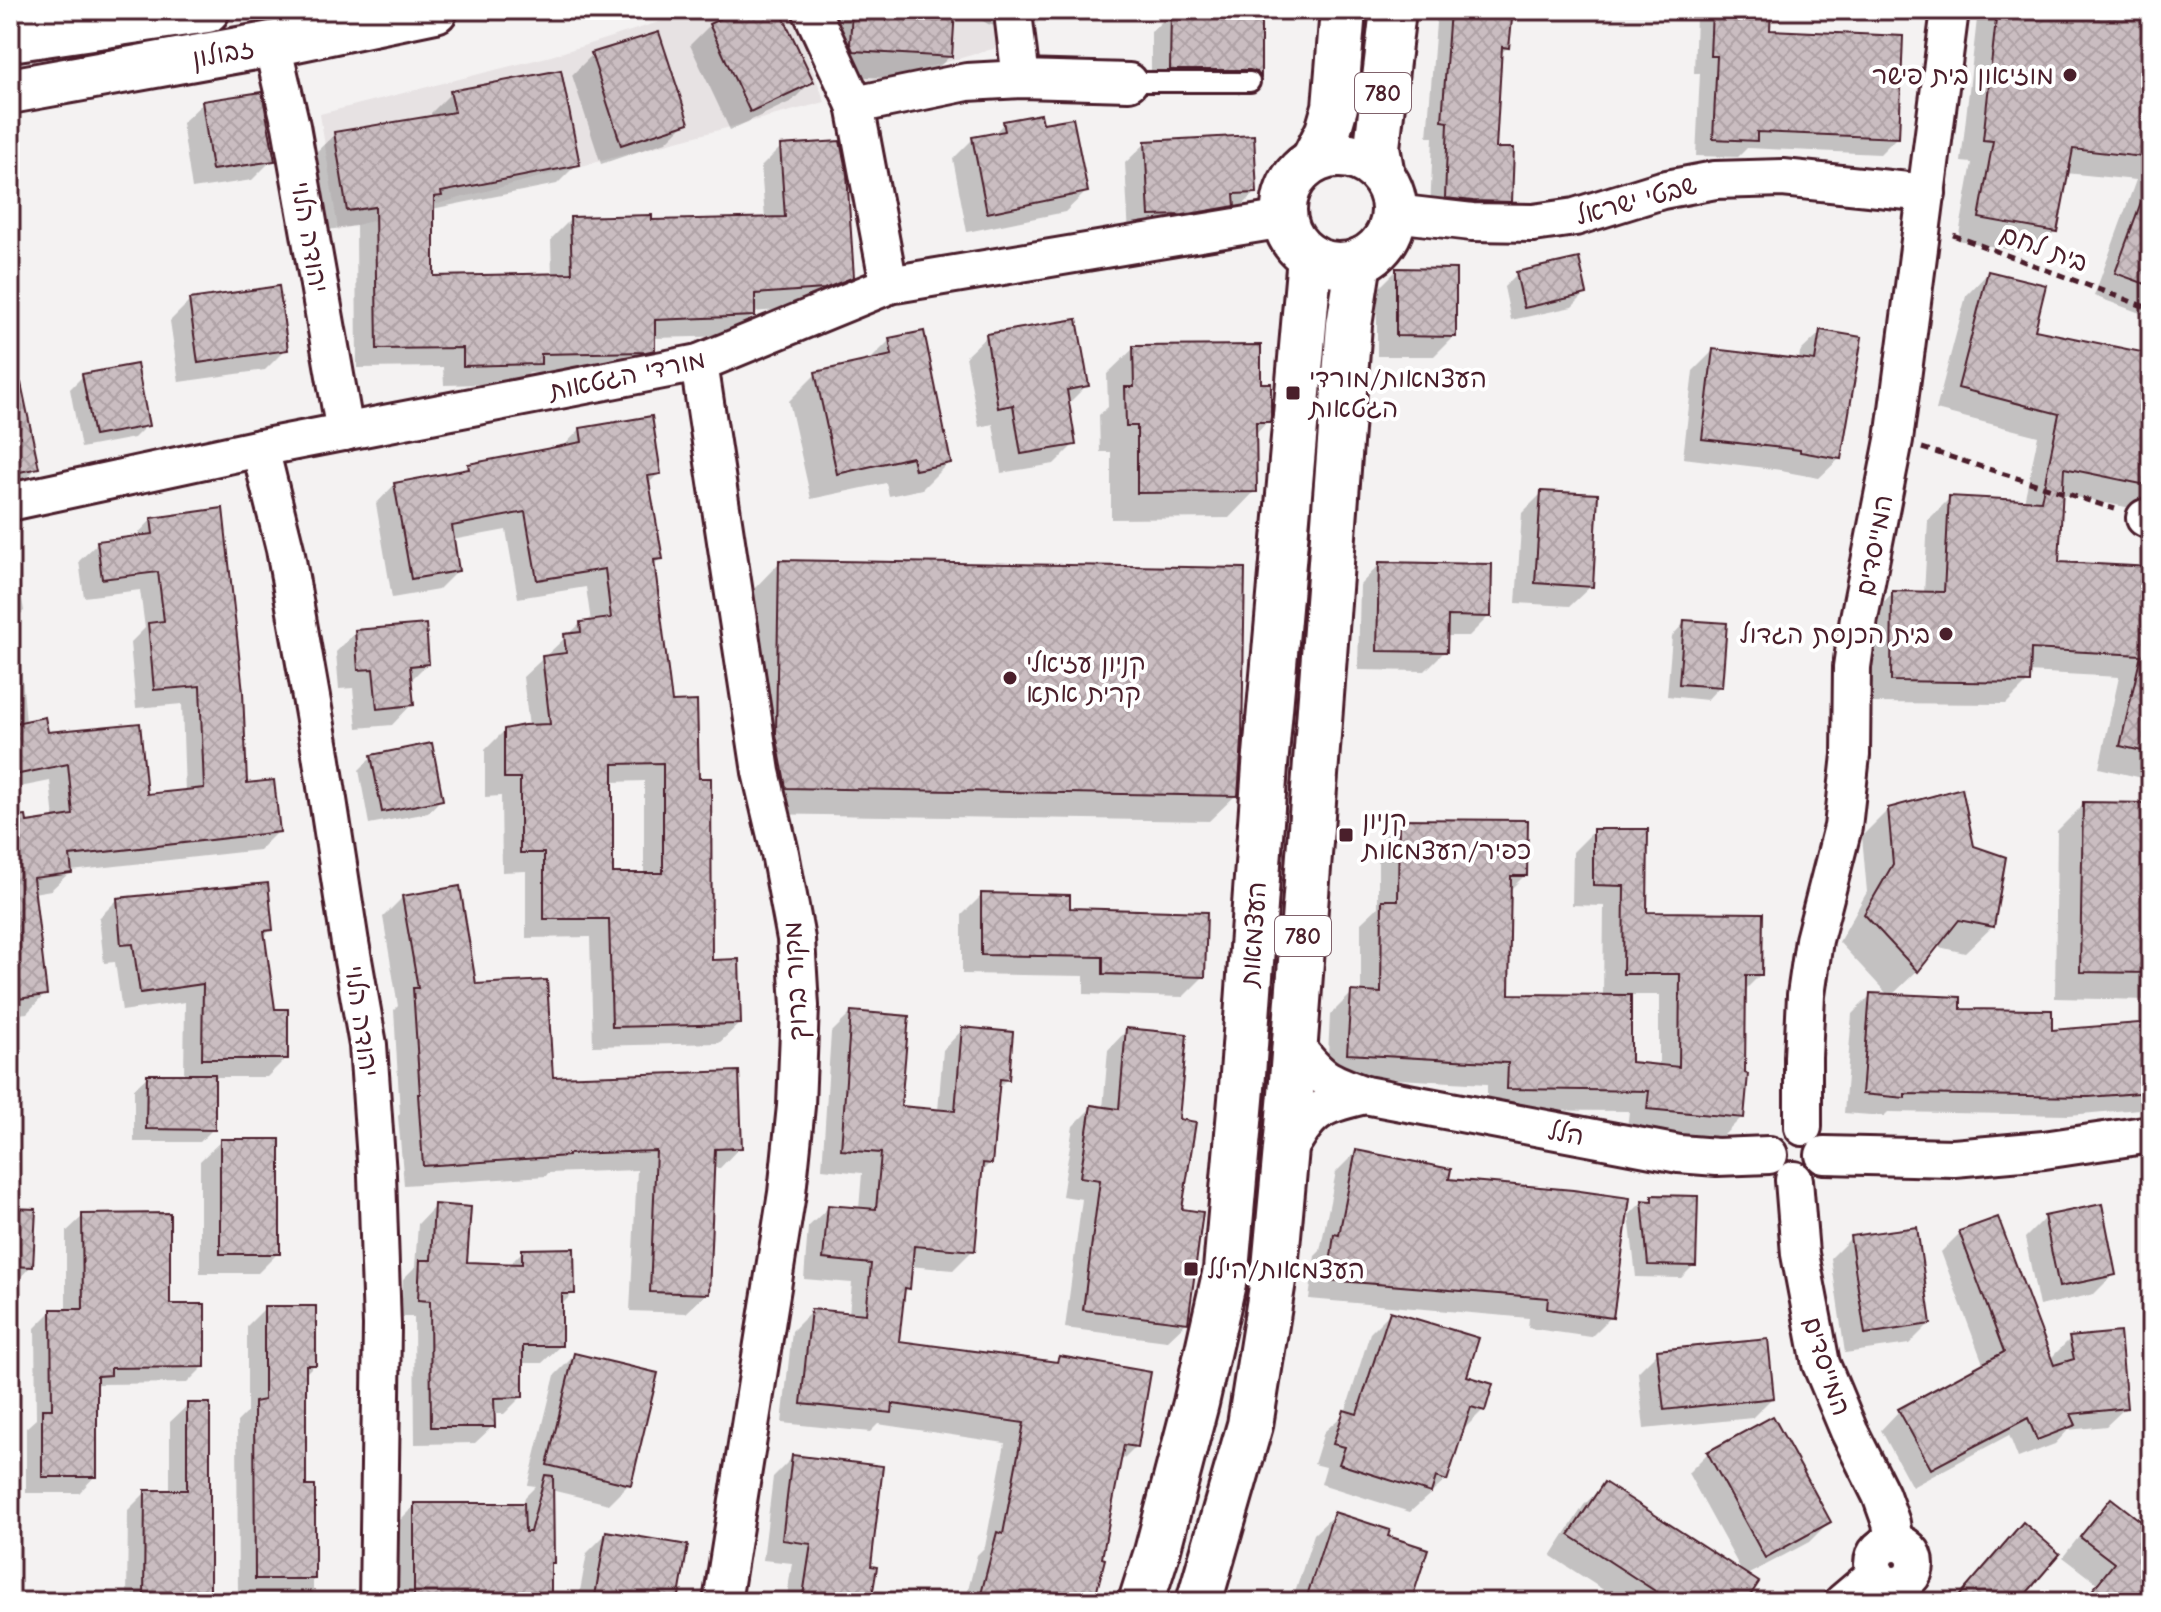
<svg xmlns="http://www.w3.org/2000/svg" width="2161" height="1612" font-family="'Comic Neue','Playpen Sans Hebrew',sans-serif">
<defs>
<pattern id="building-cross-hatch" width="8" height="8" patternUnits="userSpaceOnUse" patternTransform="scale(2)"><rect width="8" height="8" fill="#cabdc1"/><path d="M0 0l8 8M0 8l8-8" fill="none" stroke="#afa2a6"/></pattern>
</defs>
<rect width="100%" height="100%" fill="#f4f2f2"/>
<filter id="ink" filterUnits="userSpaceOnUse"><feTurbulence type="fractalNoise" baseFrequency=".0125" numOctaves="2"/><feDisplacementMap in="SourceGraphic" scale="16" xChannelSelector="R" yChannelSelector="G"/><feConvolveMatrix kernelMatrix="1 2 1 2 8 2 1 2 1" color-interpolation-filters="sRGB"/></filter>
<g filter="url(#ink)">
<!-- built -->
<g fill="#e7e2e3">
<path d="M697 10H790L825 102 338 230 320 114 551 56Z"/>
<path d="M830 10H1046L1028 39 862 86Z"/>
</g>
<!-- shadow -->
<g fill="#0003" fill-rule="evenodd">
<path d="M742 10H778L812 81 792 101 730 130 690 45 710 25Z"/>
<path d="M829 10H953L950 56 926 80 829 75Z"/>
<path d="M965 10H1015L998 27 988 24Z"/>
<path d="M1437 10H1511L1508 47 1500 54 1494 150 1510 201 1494 217 1430 213 1433 137H1427Z"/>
<path d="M1703 10H1769L1768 32 1897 137 1880 154 1747 148 1738 157 1696 156 1700 73H1694L1696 17Z"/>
<path d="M1978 10H2151V317L2094 296 2136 180 2066 173 2055 231 2033 254 1958 240 1972 163 1961 162Z"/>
<path d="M1172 12 1259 14V76L1239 95 1229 89H1151V32Z"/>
<path d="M592 55 686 122 666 142 601 164 572 75Z"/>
<path d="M451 93 577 164 557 184 432 209V279L552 275 551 239 571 219 650 222 765 219 761 167 781 147 852 276 831 296 802 308 753 312V315L733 336 653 338V349L633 369 529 373 519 383 444 385 443 367 357 368 356 226 327 230 314 154 335 134 432 118 431 113Z"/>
<path d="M203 103 272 160 252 180 192 189 182 123Z"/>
<path d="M1004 123 1042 126 1086 192 1065 212 967 232 953 159 973 139 992 136Z"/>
<path d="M1146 143 1255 193 1235 213 1129 236 1125 163Z"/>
<path d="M1397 270 1454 336 1434 356H1377V290Z"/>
<path d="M1988 273 2032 332 2151 356V512L2060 494 2057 564 2151 589V780L2099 768 2119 677 2028 672V682L2006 704 1869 703 1871 616 1893 593 1924 594 1928 520 1950 498 2024 502 2038 436 1936 410 1966 296Z"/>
<path d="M1517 274 1585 294 1572 307 1511 320 1504 287Z"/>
<path d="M190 301 286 349 265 370 179 382 170 321Z"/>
<path d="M1821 332 1840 458 1819 478 1781 471V470L1683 458 1693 371 1713 351 1799 361 1800 352Z"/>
<path d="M987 336 1087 385 1067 405 1074 444 1054 464 1001 473 993 424 979 427 966 356Z"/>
<path d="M890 340 949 462 922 489 889 496 886 483 811 499 789 401 816 374 867 363Z"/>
<path d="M1134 348 1259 385 1268 421 1255 435V491L1229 518 1111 519V452H1100L1099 415 1108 407 1107 374Z"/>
<path d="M16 368 37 467 17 488 10 489V369Z"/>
<path d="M83 376 147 425 134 438 81 448 70 389Z"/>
<path d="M580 429 659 473 648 484 660 558 653 566 670 704 697 780 710 962 739 1024 719 1043 593 1046 590 937 526 938V871L502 872 501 796 485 797V750L505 730 529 727 523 677 580 624 591 622 586 587 518 598 506 530 452 540 457 571 438 590 392 598 376 504 395 484 462 473 469 466 562 448ZM644 781V875H611V782Z"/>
<path d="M1542 493 1591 586 1570 606 1516 603 1522 513Z"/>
<path d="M152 519 245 785 278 831 259 850 71 871 51 890 33 893 45 994 27 1013 10 1015V827L54 820 50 781 10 789V562L16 561 24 611 17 617 26 723 145 796 185 792 182 704 136 708 130 643 145 628 140 590 84 597 79 561 98 543 134 538Z"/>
<path d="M780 562 1236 795 1209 821 760 814 751 762 754 589Z"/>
<path d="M1380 564 1489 616 1469 636H1445V651L1425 671 1358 670 1360 585Z"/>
<path d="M1685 622 1720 686 1707 700 1667 696 1672 636Z"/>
<path d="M356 632 427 664 410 681 412 704 392 725 357 728 353 688 339 689 336 652Z"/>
<path d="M372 757 441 799 428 813 369 824 359 770Z"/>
<path d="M2084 804 2151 805V998L2149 1000 2055 998 2057 831Z"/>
<path d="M1889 809 1992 927 1965 953 1935 946 1917 971 1891 996 2050 1033 2151 1024V1108L2069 1115 1888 1112 1884 1116 1844 1113 1852 1014 1871 995 1889 996 1839 942 1867 892 1862 836Z"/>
<path d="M1399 821 1525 875 1509 891 1507 996 1603 997 1604 906 1572 905 1573 852 1594 831 1645 914 1760 975 1744 991 1742 1117 1720 1139 1627 1129 1629 1111 1487 1110V1084L1327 1075 1330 1015 1352 993 1361 994V923L1378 907V842ZM1629 995H1659V1067L1629 1064Z"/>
<path d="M982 895 1068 910 1203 977 1183 997 1084 994V976L962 974V915Z"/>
<path d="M403 897 551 1079 740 1147 720 1168H712L707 1293 686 1313 630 1311 637 1170 548 1173 546 1176 404 1185 398 1116 400 1114 394 1010 398 1006 383 917Z"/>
<path d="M118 899 271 929 263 938 273 1011 286 1058 267 1077H213V1129L200 1142H134V1089L148 1076H184L185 1002 122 1011 115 962 104 963 99 918Z"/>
<path d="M851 1013 899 1108 938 1111 943 1050 963 1029 1007 1079 997 1089 990 1163 980 1173 973 1250 953 1270 910 1266 908 1288 902 1293 897 1342 1054 1364 1059 1358 1136 1446 1118 1464 1092 1602H965L977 1555 985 1547 1005 1443 878 1424 870 1432 782 1423 792 1331 812 1311 849 1314 852 1283 804 1279 808 1227 829 1207 859 1209 862 1173 822 1169 831 1033Z"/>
<path d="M1127 1030 1177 1121 1187 1322 1167 1341 1065 1328 1082 1199 1062 1196 1073 1126 1092 1107 1103 1109 1108 1050Z"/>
<path d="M221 1141 278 1253 258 1273H200V1161Z"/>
<path d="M1356 1152 1447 1181 1611 1317 1591 1337 1528 1328 1529 1318 1309 1299 1315 1256 1320 1251 1336 1172Z"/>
<path d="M1653 1197 1694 1265 1681 1278 1636 1277 1629 1215 1642 1202 1647 1203Z"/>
<path d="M435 1206 465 1264 508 1266 523 1251 573 1293 560 1306V1346L542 1363H521V1397L504 1414H493V1426L475 1443 415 1444 414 1317H401L403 1279 415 1267 418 1224Z"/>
<path d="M10 1210 31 1266 15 1283 10 1282Z"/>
<path d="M83 1216 168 1306 203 1367 187 1383 99 1384 95 1388V1476L79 1493H26V1428L36 1419 35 1328 52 1311H66V1232Z"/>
<path d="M2045 1218 2114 1274 2094 1294 2039 1306 2025 1238Z"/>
<path d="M1960 1233 2049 1360 2070 1339 2125 1408 2106 1426 2068 1430 2055 1444 2018 1458 2009 1435 1912 1487 1881 1430 1899 1411 1984 1366 1941 1252Z"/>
<path d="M1851 1238 1929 1324 1909 1344 1845 1353 1831 1258Z"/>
<path d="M265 1308 314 1365 304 1375V1488H313V1602H247V1596H238L237 1422 247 1412V1326Z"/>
<path d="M1390 1313 1465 1378 1483 1410 1463 1430 1446 1480 1410 1512 1321 1484 1326 1467 1314 1464 1324 1432 1345 1413 1370 1333Z"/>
<path d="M1658 1352 1772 1398 1752 1418 1644 1429 1638 1372Z"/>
<path d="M575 1355 629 1484 609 1504 551 1490 552 1562 549 1565V1602H395V1525L415 1505H523L525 1497 536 1486 528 1485 555 1375Z"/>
<path d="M188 1405 208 1602H127L128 1510 146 1492H170V1422Z"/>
<path d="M1708 1453 1829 1522 1809 1542 1745 1576 1744 1602H1622L1551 1556 1584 1505 1604 1485 1744 1575 1688 1473Z"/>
<path d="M793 1457 869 1567V1602H786L792 1563 763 1560 773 1477Z"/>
<path d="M2111 1501 2142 1524 2151 1512V1602H2082L2097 1583 2063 1557 2092 1520Z"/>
<path d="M1335 1514 1385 1537 1408 1602H1292L1314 1534Z"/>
<path d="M607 1533 676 1602H578L587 1553Z"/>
</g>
<!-- building -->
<g fill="url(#building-cross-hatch)" stroke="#4a1f2b" stroke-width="2" fill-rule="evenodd">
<path d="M738 10H780L814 82 750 112 709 24Z"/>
<path d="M852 10H955L952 57 853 51 850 44Z"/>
<path d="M1171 10 1261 12V77L1257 72 1250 70H1170Z"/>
<path d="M1450 10H1513L1509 48 1502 47 1496 148H1514L1512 202 1473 201 1445 198 1448 122 1442 121Z"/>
<path d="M1712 10H1771L1770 30 1903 36 1899 138 1757 132V141L1713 139 1717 56H1710Z"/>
<path d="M1997 10H2151V158L2073 149 2057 232 1979 218 1993 141 1983 140Z"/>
<path d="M659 32 689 123 621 145 591 53Z"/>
<path d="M561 70 580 165 441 192 442 196 434 197V276L572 273 570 217 652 215V220L785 217 780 145 840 141 847 174 854 277 824 289 755 294V316L655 320V350L646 352 541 354V364L463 366V348L377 349 375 207 347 211 334 132 455 112 450 91Z"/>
<path d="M262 92 275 161 212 170 202 101Z"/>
<path d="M1041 114 1043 123 1073 118 1088 192 987 213 972 137 1005 131 1003 121Z"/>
<path d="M1254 135 1257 193 1234 194 1235 206 1183 215 1149 216 1145 141Z"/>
<path d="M2148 183H2151V286L2115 273Z"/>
<path d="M1579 258 1587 294 1524 308 1516 272Z"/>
<path d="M1396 268 1456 269V337L1396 336Z"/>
<path d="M1988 271 2046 285 2035 330 2151 354V486L2064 468 2059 562 2151 567V753L2120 746 2141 655 2031 649 2030 683 1891 681 1892 591 1944 592 1949 496 2041 501 2059 414 1958 388Z"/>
<path d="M279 286 288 350 198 363 189 299Z"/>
<path d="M1077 319 1089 386 1067 390 1076 445 1021 454 1013 405 998 408 986 334Z"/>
<path d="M1820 330 1862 337 1841 459 1800 452V450L1702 439 1713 349 1815 361Z"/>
<path d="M924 331 951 463 915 470 912 457 837 474 815 372 892 355 889 338Z"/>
<path d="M1261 345V383H1271V417L1270 422H1256L1257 492 1137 493V426H1126L1125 387H1134L1133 346Z"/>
<path d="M137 364 149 426 94 436 82 374Z"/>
<path d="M21 383 39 468 10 474V384Z"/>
<path d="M652 416 661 474 648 476 663 559 654 560 672 702 697 701 699 778H711L712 960 739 959 741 1024 612 1027 609 919H544V853H520V778H504V729L524 725 550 724 542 656 566 653 564 634 581 632 580 622 611 618 605 569 537 580 525 512 452 526 459 571 411 579 394 483 469 469 468 464 582 442 580 428ZM663 763V873H613V764Z"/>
<path d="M1541 491 1598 494 1593 587 1535 583Z"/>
<path d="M223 508 243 692 247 783 274 780 280 832 70 856 72 873 33 878 47 995 10 1000V817L26 816 27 822 73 815 68 764 10 776V724L45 717 48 732 140 723 147 794 204 788 200 686 154 690 148 623 164 621 158 572 102 579 97 541 153 534 151 518Z"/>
<path d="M779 560 1245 568 1242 741 1238 796 786 788 776 734Z"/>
<path d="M1379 562 1492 564 1491 617 1448 616 1447 652 1377 651Z"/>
<path d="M1684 620 1727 623 1722 687 1679 684Z"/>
<path d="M426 624 429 664 410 666 414 705 377 709 373 669 358 670 355 630Z"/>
<path d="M432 743 443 800 382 812 371 755Z"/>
<path d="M1962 788 1974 846 2006 857 1994 927 1959 920 1918 972 1864 914 1893 864 1888 808Z"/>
<path d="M2083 802 2151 803V973L2080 972Z"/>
<path d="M1399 819 1528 820 1527 876H1511L1509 994 1631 995V1062L1679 1067 1680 974H1623L1624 886 1593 885V829H1648L1647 912 1763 913 1762 975H1746L1745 1073 1748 1074 1744 1118 1647 1109 1649 1091 1507 1089 1508 1063 1347 1054 1351 991 1381 993 1382 900H1398Z"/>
<path d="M268 883 273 930 264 931 275 1009H288V1059H202L203 984 140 993 133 944 121 945 117 898Z"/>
<path d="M460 886 476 984 547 980 553 1077 739 1071 742 1148 715 1149 709 1294 650 1292 656 1151 568 1154V1156L423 1166 418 1094H420L413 988H418L402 896Z"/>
<path d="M981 893 1070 895V908L1207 912 1205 977 1103 974V957L981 955Z"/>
<path d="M1870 993 1961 997V1009L2052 1010V1030L2151 1022V1092L2089 1097 1905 1094V1098L1862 1094Z"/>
<path d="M851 1011 909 1016 901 1106 955 1111 962 1027 1013 1032 1009 1080 1000 1079 992 1164 983 1163 975 1251 914 1246 910 1289 905 1288 899 1341 1057 1362 1059 1356 1151 1372 1138 1447 1124 1445 1102 1558 1105 1559 1094 1602H979L997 1532 1003 1534 1024 1423 893 1404 892 1413 801 1404 811 1309 866 1314 871 1264 823 1259 828 1205 876 1209 881 1153 841 1150Z"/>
<path d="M1126 1028 1187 1034 1179 1119 1196 1122 1182 1209 1203 1212 1188 1323 1083 1310 1100 1180 1080 1177 1091 1105 1119 1109Z"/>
<path d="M147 1074H215V1130L146 1129Z"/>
<rect x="220" y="1139" width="60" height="115"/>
<path d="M1356 1150 1451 1169 1449 1179 1573 1190 1630 1198 1613 1318 1547 1309 1548 1298 1328 1280 1334 1234 1339 1235Z"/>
<path d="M1652 1195 1698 1196 1696 1266 1648 1265 1642 1200 1652 1201Z"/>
<path d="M434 1204 471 1207 467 1262 522 1264V1249L574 1248 575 1294H562V1346H523V1397L494 1398 495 1427H431L430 1301 418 1300 420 1260H431Z"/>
<path d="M2102 1204 2116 1275 2059 1287 2044 1216Z"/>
<path d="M10 1208 36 1209 33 1267 10 1266Z"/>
<path d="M170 1213V1304H205V1367L111 1368V1375L97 1376V1477H42V1409H52L51 1309H83L82 1214Z"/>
<path d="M1998 1217 2054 1365 2074 1359 2069 1337 2120 1332 2127 1408 2071 1414 2076 1425 2037 1440 2028 1418 1931 1469 1898 1409 2004 1352 1959 1231Z"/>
<path d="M1917 1227 1931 1324 1865 1334 1850 1236Z"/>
<path d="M264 1306H316V1365H306V1486H315V1579H255L254 1402 264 1400Z"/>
<path d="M1390 1311 1479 1338 1467 1376 1493 1384 1485 1411 1471 1407 1447 1481 1436 1477 1431 1493 1339 1464 1345 1447 1333 1444 1344 1410 1357 1414Z"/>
<path d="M1768 1339 1774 1398 1664 1410 1657 1350Z"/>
<path d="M574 1353 658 1373 631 1485 547 1465Z"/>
<path d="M187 1403H210V1602H144L145 1490H187Z"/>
<path d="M1773 1416 1831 1522 1765 1558 1707 1452Z"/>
<path d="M792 1455 883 1466 871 1566 877 1567 871 1602H802L811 1544 782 1540Z"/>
<path d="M545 1475 553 1476 554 1563H551V1602H414V1503H524L525 1532H530Z"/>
<path d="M1604 1482 1759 1582 1746 1602H1672L1569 1535Z"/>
<path d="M2111 1498 2151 1529V1602H2083L2114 1563 2080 1537Z"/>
<path d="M1334 1512 1390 1530 1388 1536 1428 1549 1411 1602H1305Z"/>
<path d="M2023 1522 2060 1554 2019 1602H1954Z"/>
<path d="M606 1531 688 1545 678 1602H594Z"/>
</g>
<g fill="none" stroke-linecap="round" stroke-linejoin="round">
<!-- lane casing -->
<g stroke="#4a1f2b" stroke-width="24">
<path id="lane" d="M1129 82H1250"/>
</g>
<!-- street casing -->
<g stroke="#4a1f2b" stroke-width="42">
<g id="street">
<path d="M811 10 855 105 889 285"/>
<path d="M1014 21 1021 79"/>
<path d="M272 44 291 126 345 432"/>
<path d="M855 105 967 82 1021 79 1129 82"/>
<path d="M1394 213 1472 222 1533 223 1575 217 1662 190 1715 180 1783 178 1927 193"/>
<path d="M699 363 761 772 780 853 796 939 800 1006 796 1106 787 1193 722 1602"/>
<path d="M260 448 285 549 321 754 350 943 368 1045 377 1175 382 1326 378 1602"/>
<path d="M10 502 260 448 699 363 889 285 1284 219"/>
<path d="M2145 518 2151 521"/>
<path d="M1294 1044C1319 1078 1326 1081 1365 1095L1679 1154 1717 1157 1769 1155"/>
<path d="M1803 1127V1057L1806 995 1814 940 1843 827 1851 755 1852 667 1859 618 1894 440 1950 10"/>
<path d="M1285 1155C1312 1111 1314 1107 1365 1095"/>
<path d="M1824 1155 1954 1158 2044 1150 2151 1134"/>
<path d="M1794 1180 1800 1254 1821 1364 1849 1431 1881 1495 1891 1523 1894 1542"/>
<circle cx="1894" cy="1564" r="21"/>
<path d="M1843 1602 1876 1574"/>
</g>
</g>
<!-- secondary casing -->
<g stroke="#4a1f2b" stroke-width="50">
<g id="secondary">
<path d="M10 39 207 10"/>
<path d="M10 91 272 44 435 10"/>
</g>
</g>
<!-- primary casing -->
<g stroke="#4a1f2b" stroke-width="50">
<g id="primary">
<circle cx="1339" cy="210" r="55"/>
<path d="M1313 161 1328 131 1335 107 1343 10"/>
<path d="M1382 175 1377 147 1393 10"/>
<path d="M1141 1602 1157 1552 1196 1403 1226 1270 1242 1088 1265 766 1310 257"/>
<path d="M1199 1602 1250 1425 1275 1268 1291 1094 1346 363 1349 325 1359 261"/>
</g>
</g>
<!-- path -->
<g stroke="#4a1f2b" stroke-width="5" stroke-dasharray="8 6" stroke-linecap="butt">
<path d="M1953 235 2151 309"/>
<path d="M1922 448 2115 509"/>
</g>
<!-- lane -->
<use href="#lane" stroke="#fff" stroke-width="18"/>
<!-- street -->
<use href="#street" stroke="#fff" stroke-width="36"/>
<!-- secondary -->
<use href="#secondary" stroke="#fff" stroke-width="44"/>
<!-- primary -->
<use href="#primary" stroke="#fff" stroke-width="44"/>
</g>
</g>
<!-- markers -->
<g fill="#4a1f2b" stroke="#fff" stroke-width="3">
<circle cx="2070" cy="75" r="8"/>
<rect x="1285" y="385" width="16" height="16" rx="4"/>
<circle cx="1946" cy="634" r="8"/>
<circle cx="1010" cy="678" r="8"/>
<rect x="1338" y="827" width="16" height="16" rx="4"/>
<rect x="1183" y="1261" width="16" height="16" rx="4"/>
</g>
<g text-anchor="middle" stroke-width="8" stroke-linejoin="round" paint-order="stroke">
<!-- shield labels -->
<g fill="#fff" stroke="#80626b" stroke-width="2">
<rect x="1355" y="73" width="56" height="40" rx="6"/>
<rect x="1275" y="916" width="56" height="40" rx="6"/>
</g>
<g font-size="24" font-weight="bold" fill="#4a1f2b">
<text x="1383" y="101">780</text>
<text x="1303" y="944">780</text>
</g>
<!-- street labels -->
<g font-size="26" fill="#4a1f2b" stroke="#fff">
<text transform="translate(223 53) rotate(-10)" y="9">זבולון</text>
<text transform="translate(1636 200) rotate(-15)" y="9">שבטי ישראל</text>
<text transform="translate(310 237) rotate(80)" y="9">יהודה הלוי</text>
<text transform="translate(2044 248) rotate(20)" y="9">בית לחם</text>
<text transform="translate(627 375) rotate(-12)" y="9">מורדי הגטאות</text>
<text transform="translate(1874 545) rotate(-79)" y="9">המייסדים</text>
<text transform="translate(1253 934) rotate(-86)" y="9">העצמאות</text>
<text transform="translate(795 981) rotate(-93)" y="9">מקור ברוך</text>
<text transform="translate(362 1021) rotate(82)" y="9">יהודה הלוי</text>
<text transform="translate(1566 1133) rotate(11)" y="9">הלל</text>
<text transform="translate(1827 1366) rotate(72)" y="9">המייסדים</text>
</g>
<!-- poi labels -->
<g font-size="26" fill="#4a1f2b" stroke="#fff" text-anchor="start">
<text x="2054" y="84" text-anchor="end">מוזיאון בית פישר</text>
<text x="1309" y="387">העצמאות/מורדי<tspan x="1309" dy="30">הגטאות</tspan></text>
<text x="1930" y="643" text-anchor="end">בית הכנסת הגדול</text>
<text x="1026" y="672">קניון עזיאלי<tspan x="1026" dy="30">קרית אתא</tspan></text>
<text x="1362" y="829">קניון<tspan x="1362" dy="30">כפיר/העצמאות</tspan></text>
<text x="1207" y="1278">העצמאות/הילל</text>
</g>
</g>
<!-- margin -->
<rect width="2161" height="1612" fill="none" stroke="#fff" stroke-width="40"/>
<rect x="20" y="20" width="2121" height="1572" fill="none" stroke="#4a1f2b" stroke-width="3" filter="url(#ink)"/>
</svg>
